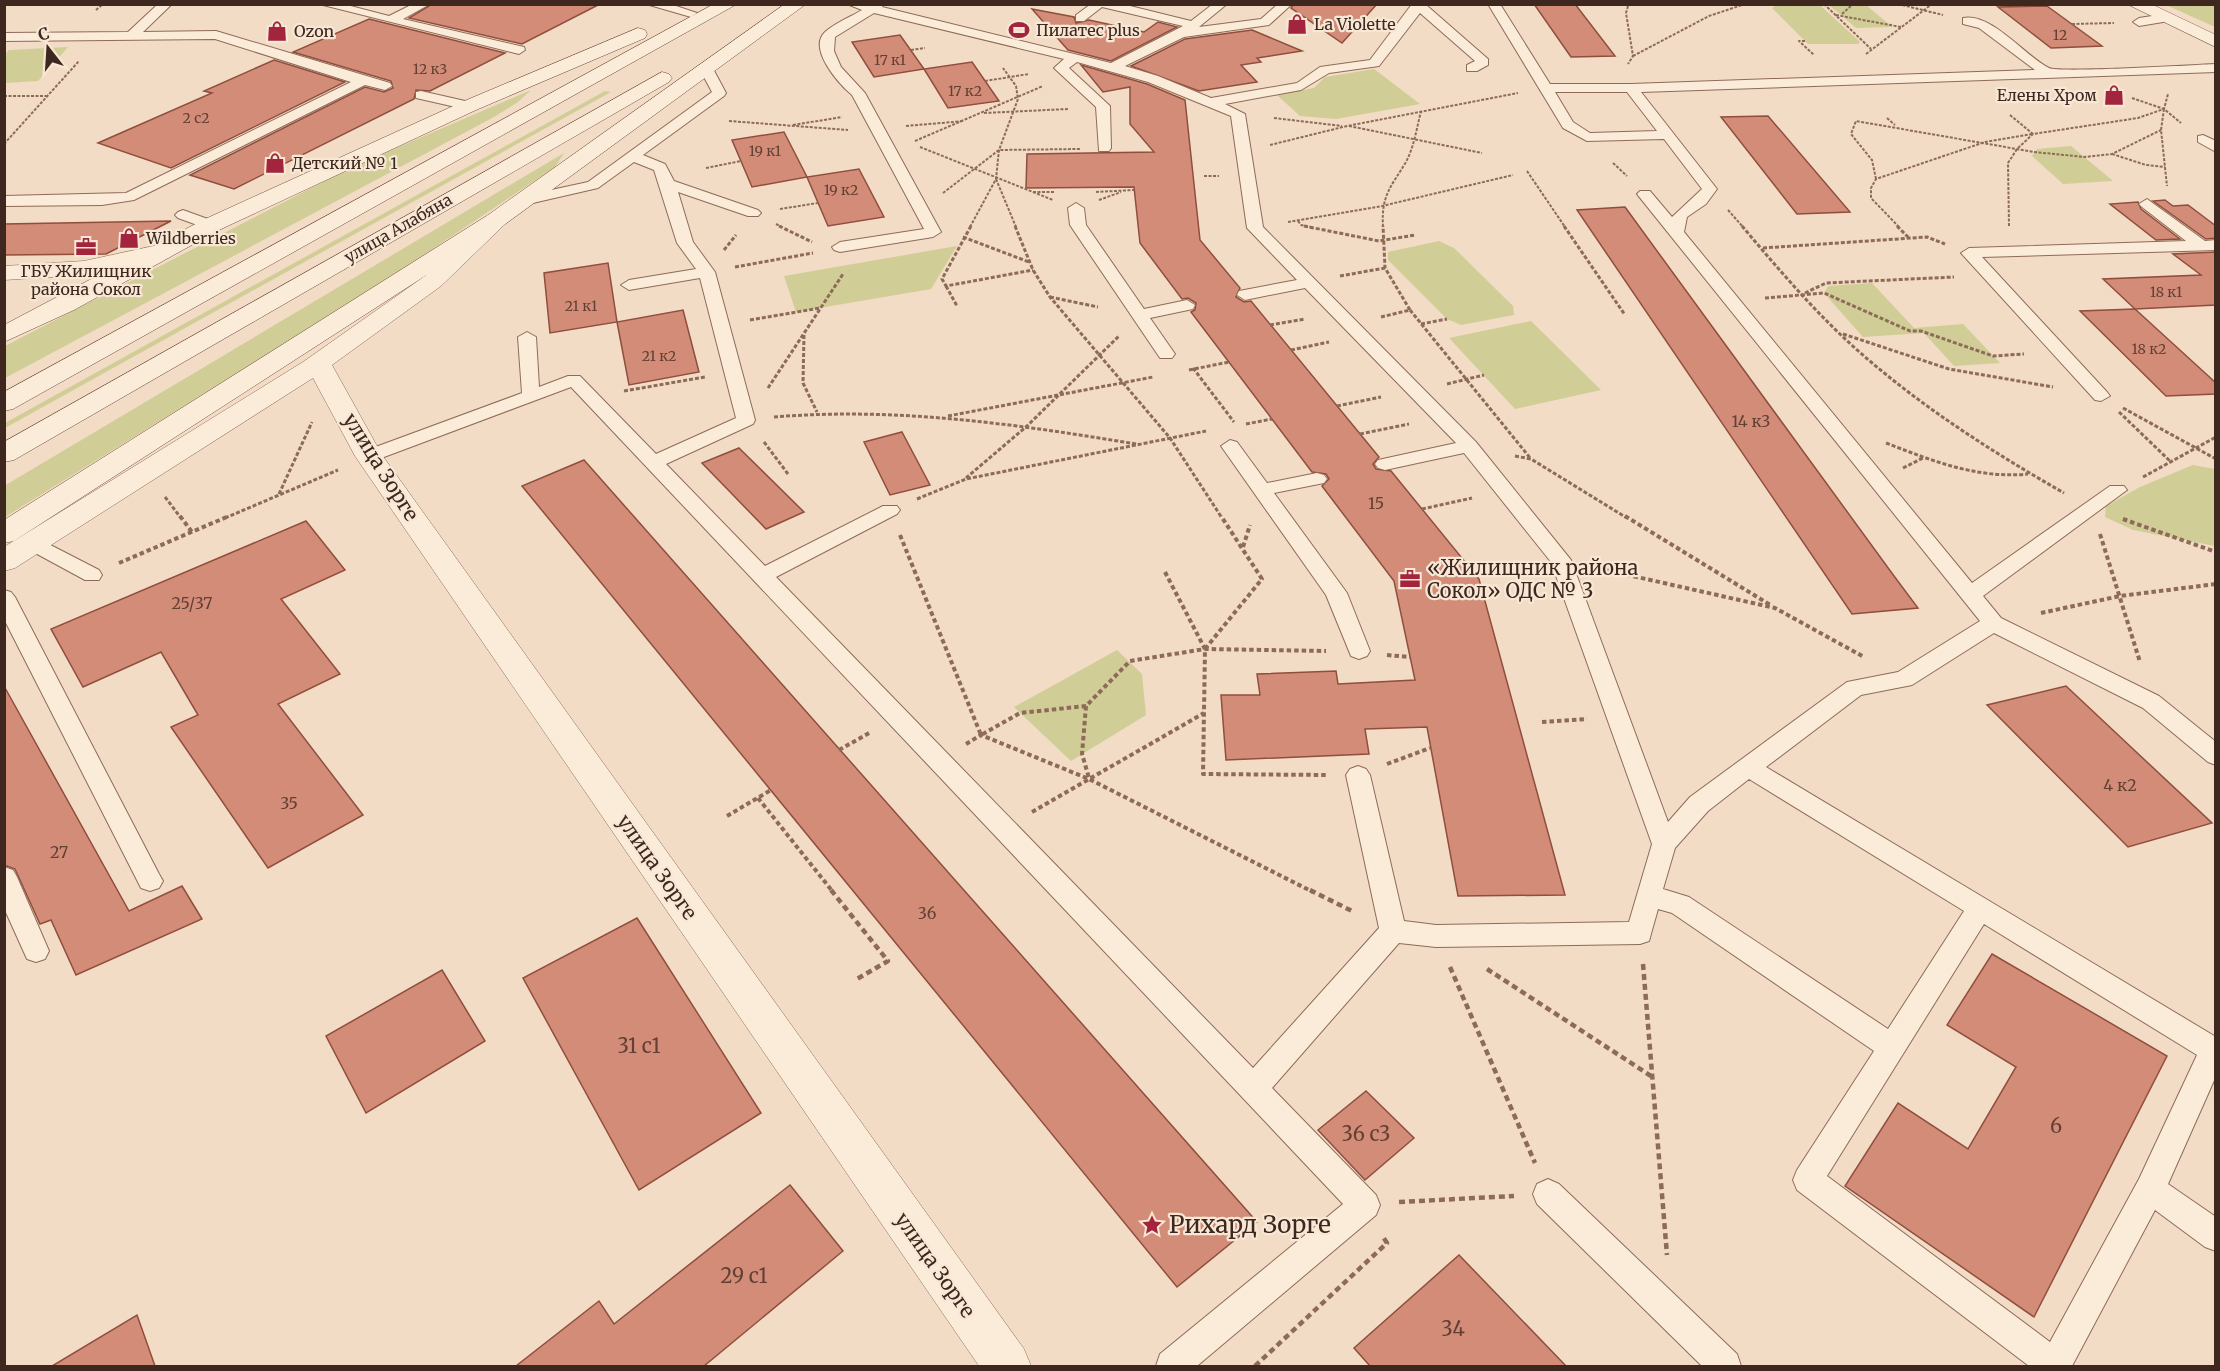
<svg xmlns="http://www.w3.org/2000/svg" width="2220" height="1371" font-family="Merriweather,serif">
<rect width="100%" height="100%" fill="#f2dcc5"/>
<!-- green -->
<g fill="#d1cd97">
<path d="M1812 4 1821 6 1860 42 1858 44H1808L1772 8 1775 6Z"/>
<path d="M1829 5H1866L1892 27 1856 28Z"/>
<path d="M2166 5H2215V27Z"/>
<path d="M68 47 38 81 5 83V54L9 50Z"/>
<path d="M1374 69 1420 104 1336 119 1300 116 1277 95 1314 88 1325 77Z"/>
<path d="M531 90 518 102 494 117 5 378V346L350 168Z"/>
<path d="M605 91 611 92 5 428V423Z"/>
<path d="M2071 146 2113 181 2063 184 2032 156 2037 149Z"/>
<path d="M564 153 555 167 388 279 5 517 4 486Z"/>
<path d="M1439 241 1454 248 1513 306 1514 315 1461 325 1447 319 1388 260V252Z"/>
<path d="M957 246 931 289 796 312 784 276Z"/>
<path d="M1872 283 1914 328 1963 324 2000 363 1954 366 1924 333 1863 337 1824 293 1828 286Z"/>
<path d="M1531 321 1601 390 1515 409 1449 338Z"/>
<path d="M2193 465 2215 469V546L2133 530 2105 517 2106 506 2140 487Z"/>
<path d="M1117 650 1142 674 1146 715 1071 761 1014 707Z"/>
</g>
<!-- building -->
<g fill="#d38c78" stroke="#904e3d" stroke-width="1.5">
<path d="M432 4H600L522 44 409 18Z"/>
<path d="M1294 4H1377L1342 43 1291 8Z"/>
<path d="M1534 4H1575L1615 56 1571 57Z"/>
<path d="M2047 6 2102 46 2051 48 1998 7Z"/>
<path d="M1032 9 1074 17 1076 23 1089 20 1144 32 1158 22 1177 27 1111 61 1068 50Z"/>
<path d="M369 19 505 53 430 91 416 90 414 99 234 189 190 175 365 87 384 92 393 88 391 81 293 52Z"/>
<path d="M1252 30 1302 51 1257 58 1261 62 1241 65 1257 82 1199 91 1131 66 1185 39Z"/>
<path d="M900 35 924 69 874 77 852 42Z"/>
<path d="M274 60 345 82 171 168 98 143 212 93 204 91Z"/>
<path d="M972 62 999 101 948 108 924 69Z"/>
<path d="M1081 65 1147 84 1185 100 1200 240 1240 288 1236 297 1244 302 1251 301 1379 457 1373 464 1376 469 1391 471 1479 579 1565 895 1458 896 1427 727 1365 729 1369 754 1226 760 1221 695H1260L1257 674 1336 671 1338 684 1415 680 1394 581 1322 486 1329 479 1326 474 1312 472 1191 312 1195 310 1196 303 1188 298 1182 299 1140 243 1134 187 1026 188 1027 154 1154 152 1130 124V87L1103 92Z"/>
<path d="M1768 116 1850 212 1797 214 1721 117Z"/>
<path d="M784 132 807 177 752 187 732 140Z"/>
<path d="M859 169 884 217 828 226 807 177Z"/>
<path d="M2165 200 2173 206 2188 205 2216 226V238L2206 239 2153 201Z"/>
<path d="M2138 202 2141 209 2180 239 2156 240 2110 204Z"/>
<path d="M1625 207 1894 576 1918 608 1852 614 1577 210Z"/>
<path d="M171 221 106 254 4 255V224Z"/>
<path d="M2216 252V305L2135 309 2103 279 2201 275 2173 254Z"/>
<path d="M608 263 617 322 550 333 544 273Z"/>
<path d="M2135 309 2216 383V394L2166 396 2080 311Z"/>
<path d="M683 310 699 372 629 385 617 322Z"/>
<path d="M902 432 930 485 890 495 864 442Z"/>
<path d="M739 448 804 512 766 529 702 463Z"/>
<path d="M584 460 1257 1222 1177 1287 522 486Z"/>
<path d="M306 521 345 570 281 599 340 674 278 704 363 815 268 868 171 727 198 715 161 652 83 687 51 629Z"/>
<path d="M4 686 129 911 182 886 202 919 76 975 51 920 40 924 15 869 4 865Z"/>
<path d="M2066 686 2132 748 2212 823 2128 847 1987 705Z"/>
<path d="M637 918 761 1113 639 1190 523 978Z"/>
<path d="M1992 954 2167 1056 2034 1317 1845 1186 1898 1103 1968 1149 2016 1067 1947 1025Z"/>
<path d="M442 970 485 1041 366 1113 326 1036Z"/>
<path d="M1366 1091 1414 1138 1365 1180 1318 1130Z"/>
<path d="M790 1185 843 1251 704 1366H516L599 1301 614 1324Z"/>
<path d="M1459 1255 1566 1366H1370L1354 1348Z"/>
<path d="M137 1315 155 1366H52Z"/>
</g>
<g fill="none" stroke-linecap="round" stroke-linejoin="round">
<!-- service casing -->
<g stroke="#8e6b59" stroke-width="2">
<g id="service">
<path d="M158 4H172L143 32 216 31 390 83 392 86 385 90 365 85 134 200 102 205 4 206V196L126 193 351 82 215 39 4 41V33L128 32Z"/>
<path d="M319 4H343L389 16 413 4H430L403 19 524 47 525 50 519 54Z"/>
<path d="M646 4H670L697 13 691 17Z"/>
<path d="M847 4H884L882 7 1111 63 1183 26 1102 7 1084 21H1076V15L1091 4H1122L1191 21 1213 4H1227L1199 27 1261 19 1278 4H1292L1269 25 1184 37 1125 66 1158 76 1211 98 1297 83 1320 67 1370 60 1412 4H1425L1488 59V65L1477 71H1467V65L1475 61 1420 13 1379 66 1329 73 1301 90 1225 104 1245 114 1263 227 1476 442 1571 560 1668 822 1690 797 1847 682 1898 672 1980 621 1637 194 1640 191H1650L1672 217 1702 189 1664 139 1587 141 1563 128 1488 4H1500L1550 84H1631L2035 70 1979 28 1963 24V18C1991 12 2025 56 2049 68 2059 73 2193 65 2216 64V72L1641 92 1717 189 1706 204 1687 217 1684 232 1972 583 2110 486H2124L2127 490 1983 596 2001 618 2159 696 2216 742V765L2208 762 2143 708 1994 633 1912 685 1861 695 1766 767 2216 1037V1076L2168 1184 2216 1217V1251L2205 1247 2155 1210 2072 1366H2029L1797 1190 1793 1180 1797 1170 1874 1051 1672 913 1658 909 1649 941 1640 944 1436 947 1399 943 1272 1088 1376 1195 1380 1205 1376 1215 1197 1366H1156L1160 1354 1343 1204 571 387 376 460 369 462 359 456 362 452 522 393 518 337 527 332 536 337 539 387 568 376H580L656 454 736 418 700 278 629 290 621 285 629 280 696 269 677 243 654 170 634 162 598 188 524 205 519 203 516 200 519 197 588 182 712 92 699 68 706 64 711 65 726 93 724 96 643 155 665 164 674 181 758 210 761 213 758 216H748L678 192 693 242 715 272 755 420 753 424 666 464 765 566 883 506H897L900 510 897 514 776 577 1253 1068 1379 928 1346 775 1350 769 1358 766 1366 769 1370 775 1404 921 1436 925 1629 922 1652 844 1551 562 1464 453 1385 470 1378 468 1375 464 1378 460 1456 443 1305 288 1245 300 1237 295 1239 291 1297 280 1247 228 1231 116 1148 82 1077 62 1069 68 1110 106 1111 148 1109 151H1099L1096 107 1054 68 1064 59 874 13 835 37 834 51 841 67 865 93 941 232 933 237 840 252 834 250 832 247 840 242 924 229 852 95C840 85 807 49 825 32 835 23 850 17 862 10ZM1555 92H1627L1657 131 1590 133 1573 122ZM1749 779 1964 911 1888 1029 1689 897 1663 889 1675 848 1708 811ZM1984 924 2197 1055 2139 1179 2050 1342 1827 1176Z"/>
<path d="M2165 14 2171 18 2169 21 2139 26 2133 22 2139 18Z"/>
<path d="M421 91 474 103 476 106 469 110 416 98V92Z"/>
<path d="M2203 135 2216 141V152L2198 142V136Z"/>
<path d="M2147 199 2205 241 2216 240V250L1982 257 2107 392 2110 396 2101 401 2095 400 1961 253 1969 248 2186 241 2142 207 2139 204Z"/>
<path d="M1076 203 1084 208 1086 225 1144 309 1187 300 1195 305 1193 309 1150 318 1175 354 1172 358H1160L1070 225 1068 208Z"/>
<path d="M183 210 216 222 219 225 211 230 178 218 175 215 178 212Z"/>
<path d="M1230 440 1237 442 1267 483 1317 473 1324 475 1327 479 1324 483 1274 493 1347 593 1370 651 1367 656 1359 659 1351 656 1326 595 1221 446Z"/>
<path d="M33 536 99 570 102 575 99 580H85L26 548 23 543 26 538Z"/>
<path d="M4 590 11 592 15 597 159 874 163 881 159 888 150 891 141 888 4 619Z"/>
<path d="M4 867 13 870 17 877 49 951 45 959 36 962 27 959 4 908Z"/>
<path d="M1548 1179 1559 1184 1737 1354 1741 1366H1702L1537 1204 1533 1194 1537 1184Z"/>
</g>
</g>
<!-- tertiary casing -->
<g stroke="#8e6b59" stroke-width="1">
<g id="tertiary">
<path d="M2127 4H2151L2216 35V47Z"/>
<path d="M496 213 504 215 507 220 504 225 441 286 332 365 382 455 1024 1349 1031 1366H979L355 456 313 378 15 568 4 571V547L303 362 425 276 488 215Z"/>
<path d="M163 244 171 246 175 251 171 256 84 275 4 280V266L84 261Z"/>
</g>
</g>
<!-- secondary casing -->
<g stroke="#704c3c" stroke-width="1">
<g id="secondary">
<path d="M714 4H737L13 409 4 411V392Z"/>
<path d="M785 4H806L504 225 14 541 4 543V520L488 215Z"/>
<path d="M638 28 645 30 647 34 645 38 476 110 219 230 74 310 4 342V325L203 220 462 102Z"/>
<path d="M662 72 669 74 672 78 669 82 14 460 4 462V442Z"/>
</g>
</g>
<!-- path-far3 -->
<g stroke="#8e6b59" stroke-width="2" stroke-dasharray="3 1.5" stroke-linecap="butt">
<path d="M1624 4 1628 6 1626 13 1633 56 1628 64"/>
<path d="M1824 4 1871 49"/>
<path d="M1898 4 1943 15"/>
<path d="M96 10 103 4"/>
<path d="M1842 14 1853 4"/>
<path d="M1836 15 1901 27"/>
<path d="M2072 24 2114 23"/>
<path d="M1805 41H1799L1814 55"/>
<path d="M911 50 925 48"/>
<path d="M1866 54 1932 4"/>
<path d="M1633 56 1709 16 1745 4"/>
<path d="M985 81 1029 74"/>
<path d="M4 96H47"/>
<path d="M2132 98 2164 109 2181 123"/>
<path d="M2164 109 2161 130 2167 186"/>
<path d="M984 113 1068 109"/>
<path d="M2010 115 2033 134"/>
<path d="M1274 118 1342 126"/>
<path d="M1887 118 1895 125"/>
<path d="M729 121 848 130"/>
<path d="M793 125 842 117"/>
<path d="M906 126 964 121"/>
<path d="M1349 126 1482 153"/>
<path d="M915 141 1043 86"/>
<path d="M4 144 79 61"/>
<path d="M1270 145 1347 126 1518 93"/>
<path d="M920 147 1053 200"/>
<path d="M2112 154 2146 165 2165 167"/>
<path d="M1613 163 1627 176"/>
<path d="M706 168 741 161"/>
<path d="M1527 171 1565 227"/>
<path d="M1204 176H1219"/>
<path d="M996 179 1016 227"/>
<path d="M1876 179 1872 160 1851 134 1856 121 2034 152 2085 157 2112 154 2161 130"/>
<path d="M1033 192H1055"/>
<path d="M1096 192 1134 190"/>
<path d="M943 193 999 150 1080 149"/>
<path d="M1099 200 1121 192"/>
<path d="M780 209 818 203"/>
<path d="M1728 210 1743 227"/>
<path d="M1298 221 1301 225 1311 227"/>
<path d="M1288 222 1382 206 1513 175"/>
<path d="M776 224 782 227"/>
<path d="M2009 226 2008 163 2017 149 2033 134 2138 118 2164 109 2168 94"/>
<path d="M970 227 996 179 999 150 1018 99 1016 86 1003 68"/>
<path d="M1383 227C1381 195 1391 187 1406 162 1414 147 1417 127 1421 111"/>
<path d="M1899 227 1871 198V188L1876 179 1985 142 2032 134"/>
</g>
<!-- path-far2 -->
<g stroke="#8e6b59" stroke-width="3" stroke-dasharray="4 2" stroke-linecap="butt">
<path d="M779 226 812 242"/>
<path d="M971 226 942 279 946 286 1033 270"/>
<path d="M1015 226 1033 270 1050 297 1170 438 1222 518"/>
<path d="M1304 226 1379 241 1415 235"/>
<path d="M1564 226 1625 315"/>
<path d="M1742 226C1780 271 1819 317 1864 356 1925 409 1994 453 2064 493"/>
<path d="M1897 226 1909 238"/>
<path d="M963 237 1029 262"/>
<path d="M1763 248 1927 237 1945 244"/>
<path d="M724 250 736 235"/>
<path d="M735 267 813 253"/>
<path d="M1340 276 1385 268"/>
<path d="M946 286 957 306"/>
<path d="M1805 293 1826 283 1954 277"/>
<path d="M1050 297 1098 307"/>
<path d="M1765 298 1824 293 1910 331H1921L1993 356 2024 354"/>
<path d="M1410 310 1531 459"/>
<path d="M1381 317 1410 310 1385 268 1383 226"/>
<path d="M750 320 820 308"/>
<path d="M1421 324 1447 319"/>
<path d="M1270 325 1305 319"/>
<path d="M1843 334 1949 369 2053 387"/>
<path d="M804 335 803 383 817 412"/>
<path d="M1291 350 1329 342"/>
<path d="M1193 368 1234 422"/>
<path d="M1189 370 1229 362"/>
<path d="M1447 384 1484 375"/>
<path d="M768 388 843 274"/>
<path d="M624 391 705 377"/>
<path d="M1337 406 1381 397"/>
<path d="M2123 408 2216 459"/>
<path d="M2119 412 2171 462"/>
<path d="M948 416 1153 377"/>
<path d="M774 417C897 407 1015 424 1136 444"/>
<path d="M1246 424 1272 419"/>
<path d="M1360 434 1409 424"/>
<path d="M764 442 788 474"/>
<path d="M1886 443C1933 461 1977 479 2028 474"/>
<path d="M1515 456 1531 459 1627 518"/>
<path d="M1903 468 1923 458"/>
<path d="M2143 477 2216 437"/>
<path d="M966 478 1027 426 1119 336"/>
<path d="M279 494 312 422"/>
<path d="M165 497 181 518"/>
<path d="M917 499 966 479 1206 431"/>
<path d="M1422 509 1472 498"/>
<path d="M225 518 338 470"/>
</g>
<!-- path-far1 -->
<g stroke="#8e6b59" stroke-width="4" stroke-dasharray="4.5 3" stroke-linecap="butt">
<path d="M180 516 192 532"/>
<path d="M1625 516 1772 606"/>
<path d="M2123 519 2216 552"/>
<path d="M2100 534 2140 662"/>
<path d="M900 535 981 735 1020 713 1086 706 1130 661 1205 649 1326 651"/>
<path d="M1243 547 1250 525"/>
<path d="M119 563 229 516"/>
<path d="M1597 568 1775 608 1864 657"/>
<path d="M1165 572 1205 649 1203 774 1327 775"/>
<path d="M2041 613 2120 596 2216 584"/>
<path d="M1205 649 1262 579 1221 516"/>
<path d="M1387 655 1410 657"/>
<path d="M1086 706 1082 754 1089 778"/>
<path d="M1542 722 1587 719"/>
<path d="M966 744 981 735 1089 779 1313 892"/>
<path d="M839 750 871 732"/>
<path d="M1387 764 1430 748"/>
<path d="M758 798 833 892"/>
<path d="M1032 812 1204 713"/>
<path d="M727 816 771 790"/>
</g>
<!-- path -->
<g stroke="#8e6b59" stroke-width="4.5" stroke-dasharray="6 4" stroke-linecap="butt">
<path d="M831 890 888 961 857 979"/>
<path d="M1310 890 1354 912"/>
<path d="M1643 964 1667 1255"/>
<path d="M1450 967 1535 1163"/>
<path d="M1487 969 1651 1076"/>
<path d="M1399 1202 1514 1196"/>
<path d="M1255 1366 1387 1243 1383 1237"/>
</g>
<!-- service -->
<use href="#service" fill="#fbebd9" fill-rule="evenodd"/>
<!-- tertiary -->
<use href="#tertiary" fill="#fbebd9" fill-rule="evenodd"/>
<!-- secondary -->
<use href="#secondary" fill="#fbebd9" fill-rule="evenodd"/>
</g>
<!-- icons -->
<defs>
<g id="shop-bare" transform="scale(1.62)"><path d="M-5-2.5h2.3a2.7 3.5 0 0 1 5.4 0H5L5.5 6h-11ZM-1.5-2.5h3a1.5 2.3 0 0 0-3 0Z" fill="#a2243d" stroke="#f8e7d5" stroke-width="2.5" paint-order="stroke"/></g>
<g id="stadium-bare" transform="scale(1.62)"><path d="M0-5a6.5 5 0 1 0 0 10a6.5 5 0 1 0 0-10ZM-3.5-1.8h7v3.6h-7Z" fill="#a2243d" stroke="#f8e7d5" stroke-width="2.5" paint-order="stroke"/></g>
<g id="office-bare" transform="scale(1.62)"><path d="M-6-3h4V-5.5h4V-3h4V5H-6ZM-1-4.5V-3h2v-1.5ZM-6 0V1H6V0Z" fill="#a2243d" stroke="#f8e7d5" stroke-width="2.5" paint-order="stroke"/></g>
<g id="sight-bare" transform="scale(1.62)"><path d="M0-6L1.8-2.2L6-1.7L2.9 1.2L3.7 5.4L0 3.3L-3.7 5.4L-2.9 1.2L-6-1.7L-1.8-2.2Z" fill="#a2243d" stroke="#f8e7d5" stroke-width="2.5" paint-order="stroke"/></g>
</defs>
<g fill-rule="evenodd">
<use href="#shop-bare" x="1297" y="24"/>
<use href="#stadium-bare" x="1019" y="30"/>
<use href="#shop-bare" x="277" y="31"/>
<use href="#shop-bare" x="2114" y="95"/>
<use href="#shop-bare" x="275" y="163"/>
<use href="#shop-bare" x="129" y="238"/>
<use href="#office-bare" x="86" y="247"/>
<use href="#office-bare" x="1410" y="579"/>
<use href="#sight-bare" x="1152" y="1225"/>
</g>
<g text-anchor="middle" stroke-width="4.5" stroke-linejoin="round" paint-order="stroke">
<!-- far-number labels -->
<g font-size="14" fill="#624034">
<text x="2060" y="40">12</text>
<text x="890" y="65">17 к1</text>
<text x="430" y="74">12 к3</text>
<text x="965" y="96">17 к2</text>
<text x="196" y="123">2 с2</text>
<text x="765" y="156">19 к1</text>
<text x="841" y="195">19 к2</text>
<text x="2166" y="297">18 к1</text>
<text x="581" y="311">21 к1</text>
<text x="2149" y="354">18 к2</text>
<text x="659" y="361">21 к2</text>
</g>
<!-- far-poi labels -->
<g font-size="16" fill="#3d271e" stroke="#f8e7d5" text-anchor="start">
<text x="1314" y="30">La Violette</text>
<text x="1036" y="36">Пилатес plus</text>
<text x="294" y="37">Ozon</text>
<text x="2097" y="101" text-anchor="end">Елены Хром</text>
<text x="292" y="169">Детский № 1</text>
<text x="146" y="244">Wildberries</text>
<text x="86" y="277" text-anchor="middle">ГБУ Жилищник<tspan x="86" dy="18">района Сокол</tspan></text>
</g>
<!-- far-street labels -->
<g font-size="16" fill="#3d271e" stroke="#f8e7d5">
<text transform="translate(398 228) rotate(-30)" y="6">улица Алабяна</text>
</g>
<!-- number labels -->
<g font-size="16" fill="#624034">
<text x="1751" y="427">14 к3</text>
<text x="1376" y="509">15</text>
<text x="192" y="609">25/37</text>
<text x="2120" y="791">4 к2</text>
<text x="289" y="809">35</text>
<text x="59" y="858">27</text>
<text x="927" y="919">36</text>
</g>
<!-- street labels -->
<g font-size="20" fill="#3d271e" stroke="#f8e7d5">
<text transform="translate(381 467) rotate(58)" y="7">улица Зорге</text>
<text transform="translate(657 867) rotate(55)" y="7">улица Зорге</text>
<text transform="translate(935 1265) rotate(55)" y="7">улица Зорге</text>
</g>
<!-- poi labels -->
<g font-size="20" fill="#3d271e" stroke="#f8e7d5" text-anchor="start">
<text x="1427" y="575">«Жилищник района<tspan x="1427" dy="23">Сокол» ОДС № 3</tspan></text>
</g>
<!-- near-number labels -->
<g font-size="20" fill="#624034">
<text x="639" y="1053">31 с1</text>
<text x="2056" y="1133">6</text>
<text x="1366" y="1141">36 с3</text>
<text x="744" y="1283">29 с1</text>
<text x="1453" y="1336">34</text>
</g>
<!-- near-poi labels -->
<g font-size="24" fill="#3d271e" stroke="#f8e7d5" text-anchor="start">
<text x="1169" y="1233">Рихард Зорге</text>
</g>
</g>
<!-- border -->
<rect width="2220" height="1371" fill="none" stroke="#3d271e" stroke-width="12"/>
<!-- north arrow -->
<g transform="translate(48 48) rotate(343)" stroke="#f8e7d5" stroke-width="4.5" paint-order="stroke">
<path d="M0-4.5L10 22L0 15L-10 22Z" fill="#3d271e"/>
<text y="-9" font-size="16" font-weight="bold" text-anchor="middle" fill="#3d271e">С</text>
</g>
</svg>
